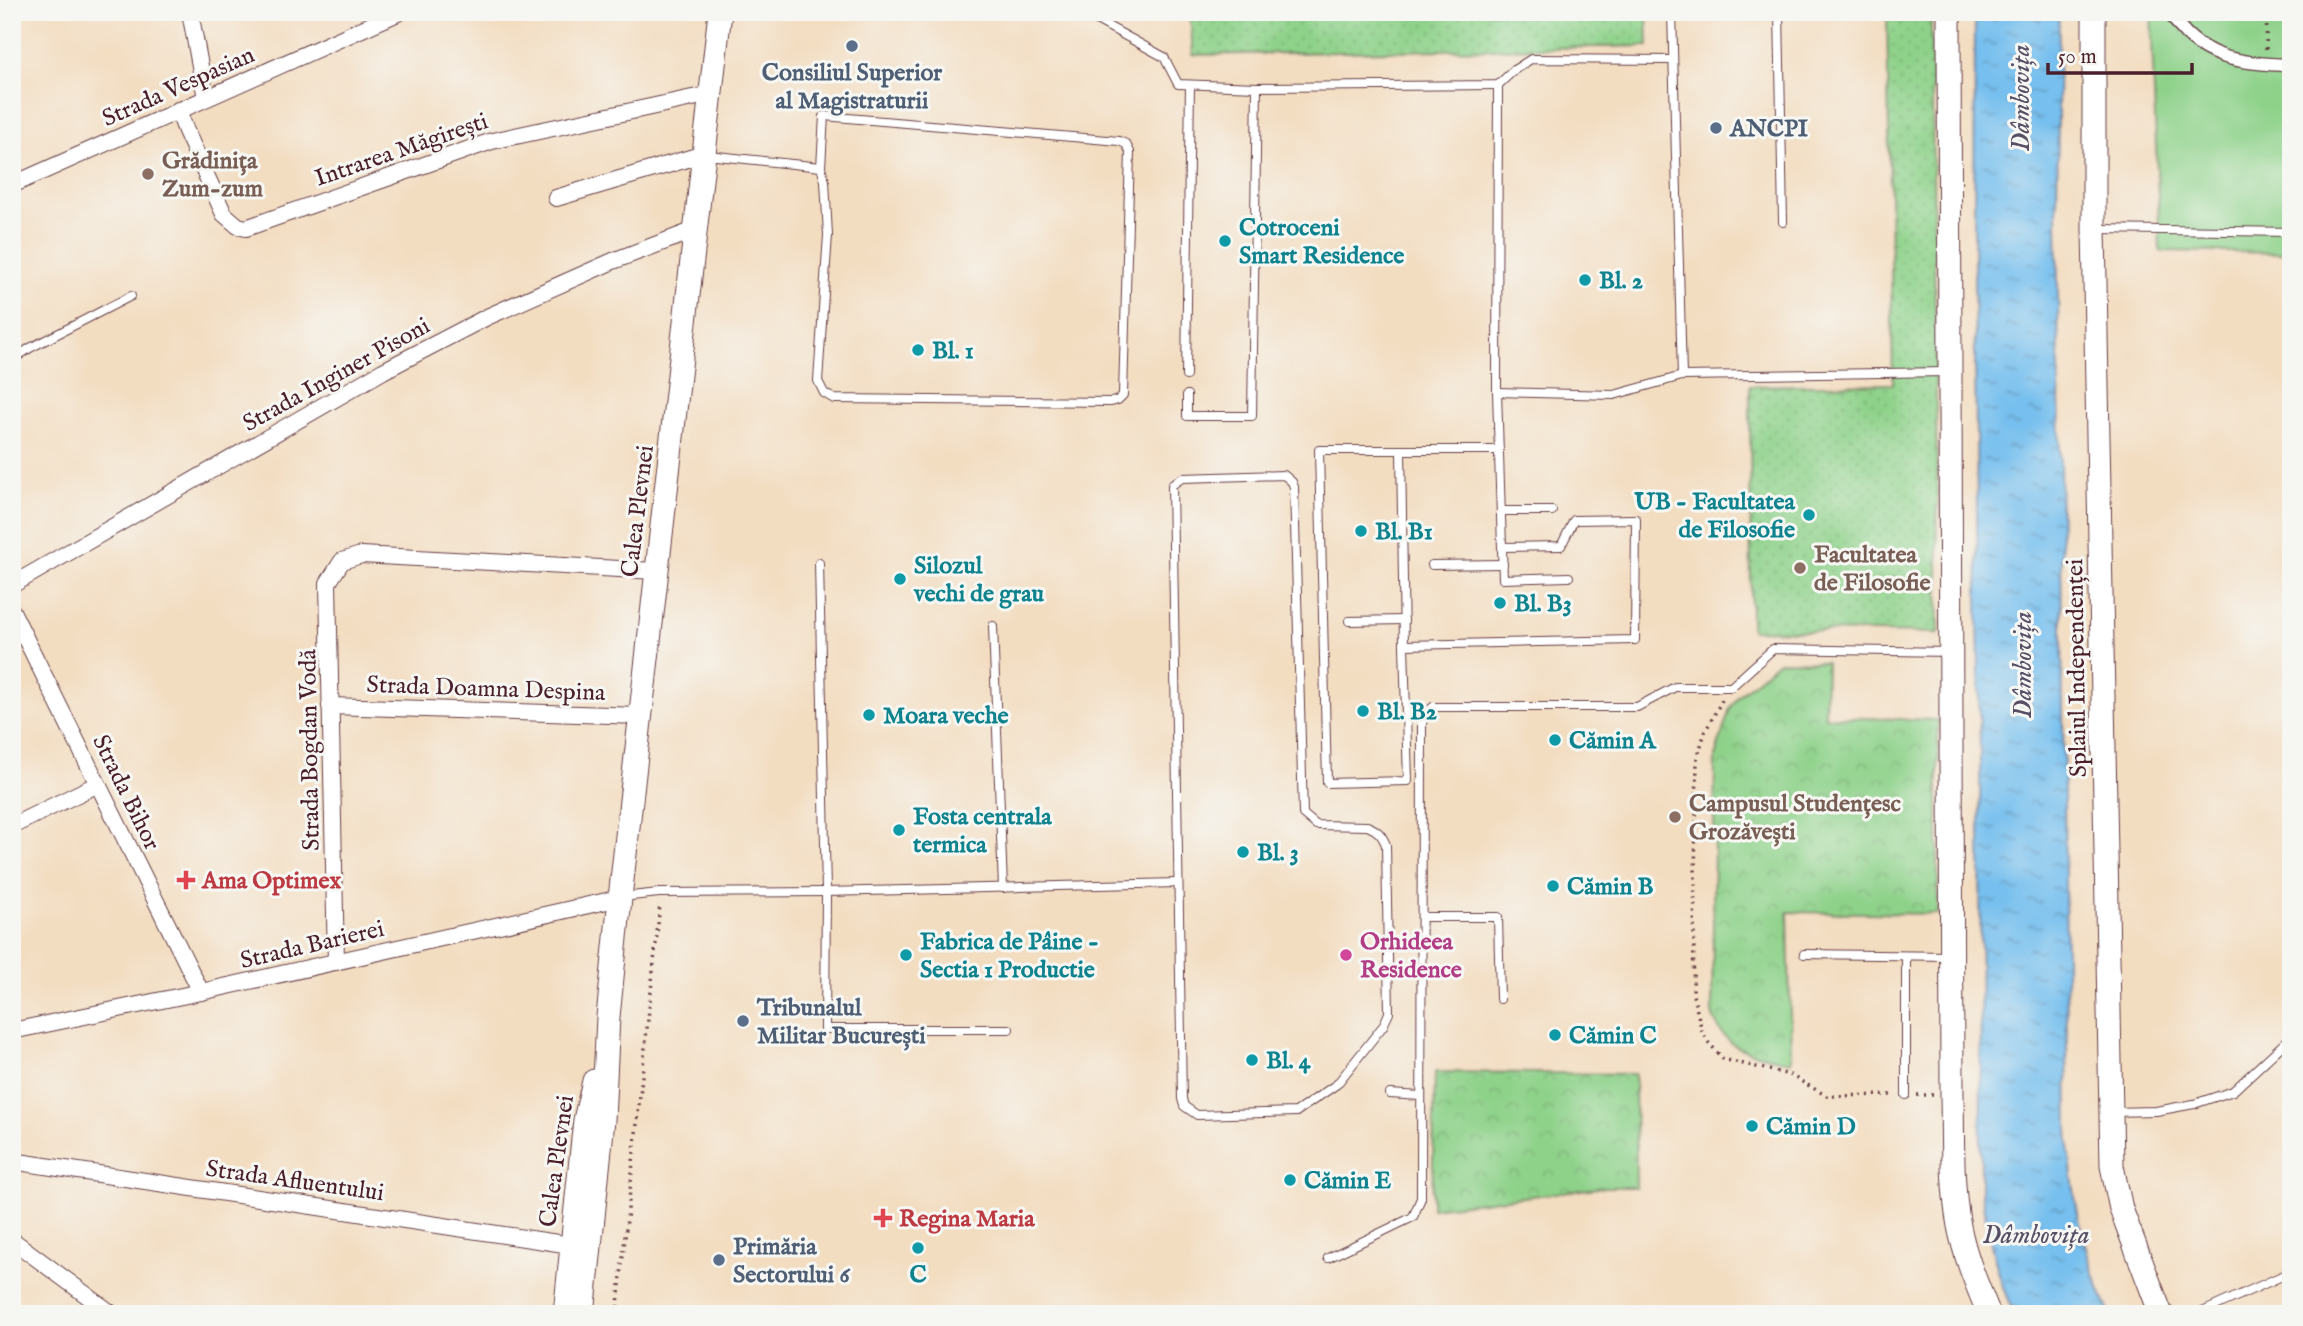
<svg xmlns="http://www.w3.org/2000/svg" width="2303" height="1326" font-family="'IM FELL English',serif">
<defs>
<pattern id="grass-dots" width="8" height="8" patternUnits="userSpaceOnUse" patternTransform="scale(1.75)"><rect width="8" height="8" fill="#8ed28a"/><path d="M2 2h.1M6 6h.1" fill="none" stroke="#7cb477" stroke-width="1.8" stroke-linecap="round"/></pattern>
<pattern id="park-crowns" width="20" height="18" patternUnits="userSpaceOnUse" patternTransform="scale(1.75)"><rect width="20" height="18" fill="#8ed28a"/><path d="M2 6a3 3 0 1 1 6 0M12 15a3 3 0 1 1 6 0" fill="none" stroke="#7cb477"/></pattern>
<pattern id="water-ripples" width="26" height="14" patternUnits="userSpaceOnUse" patternTransform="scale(1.75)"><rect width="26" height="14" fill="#76bfee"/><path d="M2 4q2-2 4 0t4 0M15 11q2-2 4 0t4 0" fill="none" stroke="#639bc1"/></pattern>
</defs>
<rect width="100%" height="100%" fill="#f6f6f2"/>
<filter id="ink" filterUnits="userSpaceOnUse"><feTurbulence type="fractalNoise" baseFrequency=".0143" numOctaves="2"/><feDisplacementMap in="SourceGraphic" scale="14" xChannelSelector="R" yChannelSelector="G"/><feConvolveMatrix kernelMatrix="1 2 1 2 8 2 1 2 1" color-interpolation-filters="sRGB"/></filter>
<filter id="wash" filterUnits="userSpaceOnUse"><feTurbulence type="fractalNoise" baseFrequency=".00686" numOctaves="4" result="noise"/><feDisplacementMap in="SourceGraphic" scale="28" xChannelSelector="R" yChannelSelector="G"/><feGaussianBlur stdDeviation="1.57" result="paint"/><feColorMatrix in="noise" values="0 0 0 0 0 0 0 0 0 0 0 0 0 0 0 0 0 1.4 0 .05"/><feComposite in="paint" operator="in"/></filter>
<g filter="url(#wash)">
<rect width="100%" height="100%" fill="#f3ddc1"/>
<!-- grass -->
<g fill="url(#grass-dots)" stroke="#6c785a" stroke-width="2">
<path d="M1190 12H1647L1648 46 1193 55Z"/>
<path d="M1887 12H1931L1939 633 1751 630 1750 386 1893 384Z"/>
</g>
<!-- park -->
<g fill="url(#park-crowns)" stroke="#6c785a" stroke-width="2">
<path d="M1779 661 1826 662 1825 717 1938 720V914L1788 912 1791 1062C1754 1052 1725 1054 1712 1013L1715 757 1730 708 1738 696Z"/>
<path d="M1435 1072 1635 1074 1636 1187H1606L1432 1208Z"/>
</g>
<!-- garden -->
<path fill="#8ed28a" stroke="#6c785a" stroke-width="2" d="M2151 12H2291V253L2160 251Z"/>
<!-- water -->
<path fill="url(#water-ripples)" stroke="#606f8c" stroke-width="2" d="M1975 12H2059L2057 212 2068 1128C2071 1192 2083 1256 2110 1314H2014C1996 1275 1988 1234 1981 1192L1980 760 1974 274Z"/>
</g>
<g filter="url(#ink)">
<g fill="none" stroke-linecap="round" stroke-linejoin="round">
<!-- service casing -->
<g stroke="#633c42" stroke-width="10">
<g id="service">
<path d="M1082 12 1164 57 1178 84 1257 87 1498 85 1514 70 1531 59 1673 60"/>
<path d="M1672 12 1682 376"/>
<path d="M1779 12 1783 222"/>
<path d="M1498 85 1497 392 1503 579 1569 577"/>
<path d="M824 116 1119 141 1126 144 1130 152 1123 395 1118 400 1111 402 834 399 824 393 818 381 828 235 825 181 821 167Z"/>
<path d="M707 155 821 167"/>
<path d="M2098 229 2291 232"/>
<path d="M12 360 30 348 131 296"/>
<path d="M1186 376 1190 85"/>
<path d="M1497 392 1614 395 1682 376 1947 372"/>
<path d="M1187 395V416H1252L1257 87"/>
<path d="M1401 450 1404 645"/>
<path d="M1499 450H1319L1327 783 1408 781 1404 645 1635 640 1636 519 1574 520 1561 546 1502 547"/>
<path d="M1284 475 1292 482 1294 487 1303 814 1316 825 1367 826C1378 830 1382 835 1386 845L1389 1013 1383 1026 1337 1084 1296 1112 1197 1115 1184 1106 1182 1099 1172 485 1182 478Z"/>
<path d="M1501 511H1552"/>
<path d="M819 563 826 892 825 1029H1009"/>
<path d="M1432 565 1503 564"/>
<path d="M1349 621 1404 620"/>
<path d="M993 626 1003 888"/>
<path d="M622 897 659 893 826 892 1178 883"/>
<path d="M1422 917H1498L1500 999"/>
<path d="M1804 954 1950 956"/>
<path d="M1906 956V1095"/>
<path d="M1390 1094 1420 1096"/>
<path d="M2111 1112 2156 1111 2194 1104 2233 1091 2291 1037"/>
<path d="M1328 1258 1413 1217 1421 1198 1422 723 1426 713 1433 707H1637L1675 687H1731L1773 649 1949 652"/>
<path d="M2198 1314 2284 1275"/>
</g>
</g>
<!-- pedestrian casing -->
<g stroke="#633c42" stroke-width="15">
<path id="pedestrian" d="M2170 12C2196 59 2241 64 2291 65"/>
</g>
<!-- minor casing -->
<g stroke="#633c42" stroke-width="18">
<g id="minor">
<path d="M190 12 206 98"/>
<path d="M178 110 186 131 224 214 238 226 246 228 492 141 711 94"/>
<path d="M12 185 400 12"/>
<path d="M556 198 704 154"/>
<path d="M12 585 383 371 487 317 613 261 695 230"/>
<path d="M12 611 201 992"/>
<path d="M330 706 641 716"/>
<path d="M12 826 98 784"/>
<path d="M336 962 328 583 342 561 361 555 656 571"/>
<path d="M12 1031 201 992 620 898"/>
<path d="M12 1161 571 1245"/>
<path d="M12 1240 112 1314"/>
</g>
</g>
<!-- secondary casing -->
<g stroke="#633c42" stroke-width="25">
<g id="secondary">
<path d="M1949 12 1952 1095C1953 1138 1951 1183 1959 1226 1965 1257 1977 1285 1989 1314"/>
<path d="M2094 12V229L2112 1166 2121 1209 2161 1314"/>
<path d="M565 1314 585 1120 594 1081"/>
<path d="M583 1314 603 1120 608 1017 620 898 720 12"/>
</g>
</g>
<!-- path -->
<g stroke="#633c42" stroke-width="3.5" stroke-dasharray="2 5" stroke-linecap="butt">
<path d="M2266 49 2267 12"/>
<path d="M1722 700 1705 732 1697 759 1693 995 1702 1031 1709 1043 1723 1059 1790 1075 1827 1096 1895 1095"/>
<path d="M1917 1095H1934"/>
<path d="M617 1314 660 905"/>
</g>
<!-- service -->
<use href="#service" stroke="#fff" stroke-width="8"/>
<!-- pedestrian -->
<use href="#pedestrian" stroke="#fff" stroke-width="12"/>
<!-- minor -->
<use href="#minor" stroke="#fff" stroke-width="16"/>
<!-- secondary -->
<use href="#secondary" stroke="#fff" stroke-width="23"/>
</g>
</g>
<!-- markers -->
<g fill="#5c6f8a" stroke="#f6f6f2" stroke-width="2.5">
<circle cx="852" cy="46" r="7"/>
<circle cx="1716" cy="128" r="7"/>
<circle cx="743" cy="1021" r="7"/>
<circle cx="719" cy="1260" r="7"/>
</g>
<g fill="#8d6e63" stroke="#f6f6f2" stroke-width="2.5">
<circle cx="148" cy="174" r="7"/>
<circle cx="1800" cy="568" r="7"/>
<circle cx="1675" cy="817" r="7"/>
</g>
<g fill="#0f9aa8" stroke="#f6f6f2" stroke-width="2.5">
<circle cx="1225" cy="241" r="7"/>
<circle cx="1585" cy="280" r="7"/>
<circle cx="918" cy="350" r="7"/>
<circle cx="1809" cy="515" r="7"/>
<circle cx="1361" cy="531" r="7"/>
<circle cx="900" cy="579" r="7"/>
<circle cx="1500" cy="603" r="7"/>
<circle cx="1363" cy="711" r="7"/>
<circle cx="869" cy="715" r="7"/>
<circle cx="1555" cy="740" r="7"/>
<circle cx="899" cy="830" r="7"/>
<circle cx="1243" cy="852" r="7"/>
<circle cx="1553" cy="886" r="7"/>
<circle cx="906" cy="955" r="7"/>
<circle cx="1555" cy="1035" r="7"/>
<circle cx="1252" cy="1060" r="7"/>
<circle cx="1752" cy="1126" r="7"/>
<circle cx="1290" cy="1180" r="7"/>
<circle cx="918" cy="1248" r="7"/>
</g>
<g fill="#e0444e" stroke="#f6f6f2" stroke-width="2.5">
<path d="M182.5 869.5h7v7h7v7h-7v7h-7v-7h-7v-7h7z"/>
<path d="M879.5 1207.5h7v7h7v7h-7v7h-7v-7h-7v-7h7z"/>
</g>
<circle fill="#d1479c" stroke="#f6f6f2" stroke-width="2.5" cx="1346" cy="955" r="7"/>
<g text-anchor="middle" stroke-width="6" stroke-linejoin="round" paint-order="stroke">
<!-- service labels -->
<g font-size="24" font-weight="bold" fill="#4e5e75" stroke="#f6f6f2" text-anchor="start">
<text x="852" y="80" text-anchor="middle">Consiliul Superior<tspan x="852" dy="28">al Magistraturii</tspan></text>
<text x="1730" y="136">ANCPI</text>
<text x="757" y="1015">Tribunalul<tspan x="757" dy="28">Militar București</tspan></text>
<text x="733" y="1254">Primăria<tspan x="733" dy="28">Sectorului 6</tspan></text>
</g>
<!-- street labels -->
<g font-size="24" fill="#4a1f2b" stroke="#f6f6f2">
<text transform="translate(178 86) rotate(-24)" y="8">Strada Vespasian</text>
<text transform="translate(401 149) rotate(-19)" y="8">Intrarea Măgirești</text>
<text transform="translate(336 374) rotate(-29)" y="8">Strada Inginer Pisoni</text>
<text transform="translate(637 511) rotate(-83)" y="8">Calea Plevnei</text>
<text transform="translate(2076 668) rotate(-91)" y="8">Splaiul Independenței</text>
<text transform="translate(486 688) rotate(2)" y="8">Strada Doamna Despina</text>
<text transform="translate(309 750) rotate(-91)" y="8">Strada Bogdan Vodă</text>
<text transform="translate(127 792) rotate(64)" y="8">Strada Bihor</text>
<text transform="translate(312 944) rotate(-13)" y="8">Strada Barierei</text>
<text transform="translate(556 1161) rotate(-82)" y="8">Calea Plevnei</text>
<text transform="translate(295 1180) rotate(8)" y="8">Strada Afluentului</text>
</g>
<!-- education labels -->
<g font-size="24" font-weight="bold" fill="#785e54" stroke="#f6f6f2" text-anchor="start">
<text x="162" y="168">Grădinița<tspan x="162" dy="28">Zum-zum</tspan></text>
<text x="1814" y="562">Facultatea<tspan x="1814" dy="28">de Filosofie</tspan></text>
<text x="1689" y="811">Campusul Studențesc<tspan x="1689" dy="28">Grozăvești</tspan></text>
</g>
<!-- culture labels -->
<g font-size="24" font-weight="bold" fill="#0d838f" stroke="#f6f6f2" text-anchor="start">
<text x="1239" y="235">Cotroceni<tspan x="1239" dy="28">Smart Residence</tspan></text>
<text x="1599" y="288">Bl. 2</text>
<text x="932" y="358">Bl. 1</text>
<text x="1795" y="509" text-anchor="end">UB - Facultatea<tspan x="1795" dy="28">de Filosofie</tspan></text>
<text x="1375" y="539">Bl. B1</text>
<text x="914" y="573">Silozul<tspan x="914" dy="28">vechi de grau</tspan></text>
<text x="1514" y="611">Bl. B3</text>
<text x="1377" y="719">Bl. B2</text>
<text x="883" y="723">Moara veche</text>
<text x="1569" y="748">Cămin A</text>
<text x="913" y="824">Fosta centrala<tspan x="913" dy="28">termica</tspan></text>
<text x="1257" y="860">Bl. 3</text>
<text x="1567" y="894">Cămin B</text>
<text x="920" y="949">Fabrica de Pâine -<tspan x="920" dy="28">Sectia 1 Productie</tspan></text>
<text x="1569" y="1043">Cămin C</text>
<text x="1266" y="1068">Bl. 4</text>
<text x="1766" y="1134">Cămin D</text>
<text x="1304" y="1188">Cămin E</text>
<text x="918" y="1282" text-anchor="middle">C</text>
</g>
<!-- health labels -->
<g font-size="24" font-weight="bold" fill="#be3a42" stroke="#f6f6f2" text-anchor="start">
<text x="202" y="888">Ama Optimex</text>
<text x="899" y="1226">Regina Maria</text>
</g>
<!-- hotel labels -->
<g font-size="24" font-weight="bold" fill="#b23c85" stroke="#f6f6f2" text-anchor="start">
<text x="1360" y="949">Orhideea<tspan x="1360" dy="28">Residence</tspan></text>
</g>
<!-- water labels -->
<g font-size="26" font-style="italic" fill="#574f66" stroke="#f6f6f2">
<text transform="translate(2020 98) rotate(-90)" y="9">Dâmbovița</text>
<text transform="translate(2022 665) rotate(-90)" y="9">Dâmbovița</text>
<text x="2036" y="1243">Dâmbovița</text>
</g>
</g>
<!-- margin -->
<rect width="2303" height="1326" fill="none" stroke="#f6f6f2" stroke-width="42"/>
<!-- scale -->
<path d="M2048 63v10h144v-10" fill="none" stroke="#4a1f2b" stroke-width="3.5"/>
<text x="2058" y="63" font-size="21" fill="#4a1f2b" stroke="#f6f6f2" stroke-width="5" paint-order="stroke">50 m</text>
</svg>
